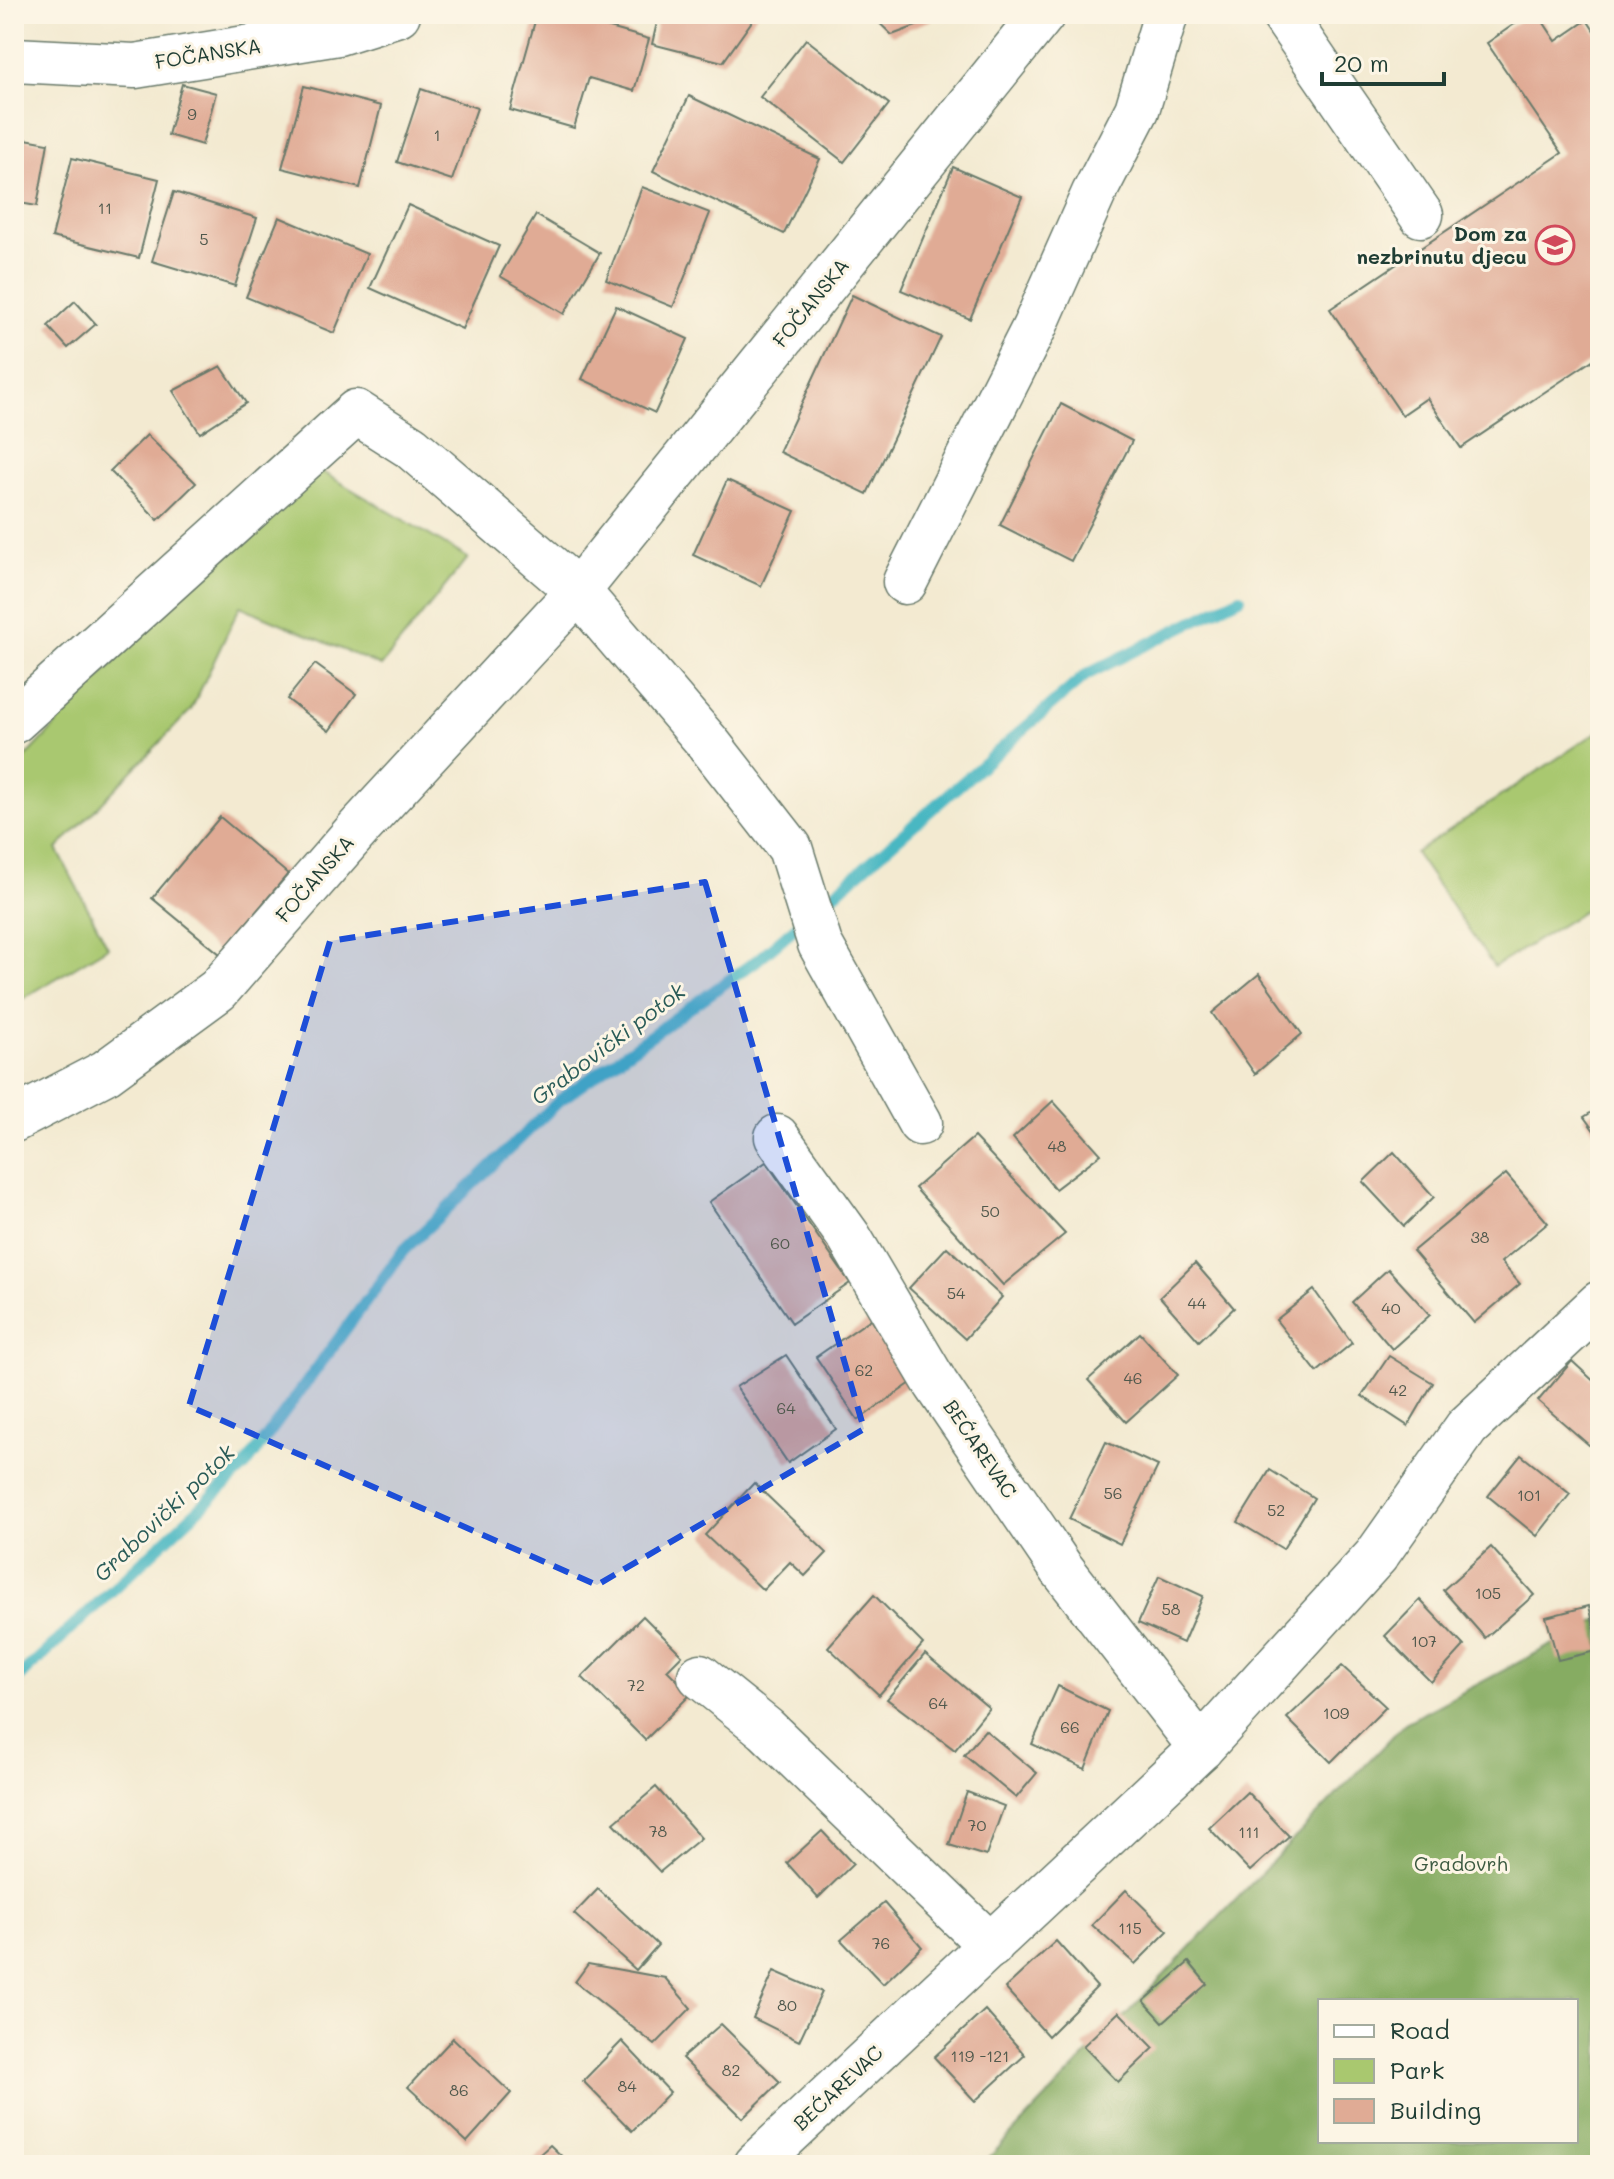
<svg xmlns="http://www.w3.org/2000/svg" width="1614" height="2179" font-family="Mali,sans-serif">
<rect width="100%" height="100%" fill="#fcf5e5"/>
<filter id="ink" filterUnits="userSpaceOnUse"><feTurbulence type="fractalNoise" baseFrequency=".0125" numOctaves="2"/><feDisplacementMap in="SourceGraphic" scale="16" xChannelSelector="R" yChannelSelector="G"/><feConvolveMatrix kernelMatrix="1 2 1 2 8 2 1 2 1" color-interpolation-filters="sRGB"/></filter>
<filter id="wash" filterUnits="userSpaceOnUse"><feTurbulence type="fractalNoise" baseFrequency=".006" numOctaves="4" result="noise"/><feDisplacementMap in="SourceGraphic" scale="32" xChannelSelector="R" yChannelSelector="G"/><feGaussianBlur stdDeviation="1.8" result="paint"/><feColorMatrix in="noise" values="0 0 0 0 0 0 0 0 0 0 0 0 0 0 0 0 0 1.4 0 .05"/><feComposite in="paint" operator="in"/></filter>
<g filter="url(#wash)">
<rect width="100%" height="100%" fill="#f3ead1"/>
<!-- green -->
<g fill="#a9c86f" stroke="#648252" stroke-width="2">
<path d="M302 460 468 558 381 666 240 606 191 710 57 849 108 947 14 1004V770Z"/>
<path d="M1600 730V901L1494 967 1415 853Z"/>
</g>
<!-- forest -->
<path fill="#86ac62" stroke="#52744b" stroke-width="2" fill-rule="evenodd" d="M1600 1619V2165H982L1405 1723ZM1320 2001H1576V2141H1320Z"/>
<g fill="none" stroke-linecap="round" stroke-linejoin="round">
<!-- stream -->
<g stroke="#49b7c2" stroke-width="12">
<path d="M818 908 1086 675 1240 598"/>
<path d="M14 1682 246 1465 403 1251 560 1100 756 961 804 920"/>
</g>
</g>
<g id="blocks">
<!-- building -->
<g fill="#e0ab95">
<path d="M537 14H560L649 39 634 91 589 78 574 128 510 110Z"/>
<path d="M659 14H757L723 62 652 44Z"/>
<path d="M870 14H948L892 35Z"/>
<path d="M1529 14H1538L1556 41 1587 20 1600 40V355L1461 448 1427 398 1402 415 1330 309 1562 153 1487 43Z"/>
<path d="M806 39 889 104 844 162 760 97Z"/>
<path d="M182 84 216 93 202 145 168 135Z"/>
<path d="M304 86 381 106 360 188 282 168Z"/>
<path d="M421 89 477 108 452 180 397 162Z"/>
<path d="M689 96 820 159 784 234 653 171Z"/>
<path d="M14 137 48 143 37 206 14 202Z"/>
<path d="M72 158 159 179 139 258 52 237Z"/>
<path d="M953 167 1022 197 970 319 901 290Z"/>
<path d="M642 187 710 213 673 307 606 280Z"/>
<path d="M174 192 257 218 235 286 152 261Z"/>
<path d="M408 205 499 246 462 329 370 288Z"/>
<path d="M536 215 600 253 564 314 500 276Z"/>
<path d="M279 217 367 254 334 333 246 297Z"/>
<path d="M852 295 941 337 867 494 779 452Z"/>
<path d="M75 301 96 324 68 348 48 326Z"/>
<path d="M616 306 688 339 655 413 582 379Z"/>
<path d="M221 366 246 403 200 433 173 391Z"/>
<path d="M1061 404 1132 441 1071 561 1000 525Z"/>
<path d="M147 435 196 483 158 520 110 471Z"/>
<path d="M727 480 795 511 761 586 693 555Z"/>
<path d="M315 664 356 694 329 731 287 699Z"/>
<path d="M220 817 288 874 220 954 152 898Z"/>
<path d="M1259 974 1302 1034 1255 1074 1212 1013Z"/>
<path d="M1053 1101 1101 1154 1055 1189 1013 1138Z"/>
<path d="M1600 1107V1139L1584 1117Z"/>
<path d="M974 1137 1065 1234 1003 1285 915 1188Z"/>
<path d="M1394 1152 1434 1197 1404 1226 1363 1182Z"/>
<path d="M766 1162 850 1283 792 1323 709 1202Z"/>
<path d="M1506 1174 1548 1223 1501 1262 1520 1284 1474 1323 1413 1251Z"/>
<path d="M947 1247 1002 1297 965 1339 909 1288Z"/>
<path d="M1195 1263 1234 1308 1199 1341 1160 1297Z"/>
<path d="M1388 1269 1430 1315 1392 1349 1352 1302Z"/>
<path d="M1314 1290 1352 1343 1317 1372 1276 1320Z"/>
<path d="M871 1319 911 1383 858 1420 816 1357Z"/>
<path d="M1140 1333 1178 1375 1126 1422 1088 1380Z"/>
<path d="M786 1355 836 1429 788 1463 736 1387Z"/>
<path d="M1389 1356 1433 1383 1408 1426 1362 1396Z"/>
<path d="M1572 1361 1600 1387V1436L1590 1446 1538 1401Z"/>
<path d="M1106 1442 1158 1466 1120 1544 1069 1519Z"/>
<path d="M1521 1455 1570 1494 1537 1536 1488 1496Z"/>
<path d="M1270 1470 1314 1498 1283 1549 1238 1522Z"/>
<path d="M754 1483 827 1553 805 1576 790 1562 763 1590 705 1535Z"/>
<path d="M1491 1547 1534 1595 1485 1638 1443 1590Z"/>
<path d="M1159 1576 1203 1596 1183 1643 1138 1623Z"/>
<path d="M874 1595 923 1644 879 1695 828 1647Z"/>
<path d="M1420 1600 1464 1646 1431 1682 1385 1636Z"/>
<path d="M1589 1606 1600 1650 1558 1660 1546 1617Z"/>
<path d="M643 1616 682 1655 667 1670 691 1694 645 1740 582 1677Z"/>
<path d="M925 1654 989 1708 955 1750 887 1699Z"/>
<path d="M1342 1666 1386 1707 1331 1762 1287 1718Z"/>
<path d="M1058 1686 1108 1711 1085 1769 1032 1744Z"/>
<path d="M985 1730 1037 1773 1016 1798 964 1755Z"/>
<path d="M656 1787 701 1838 660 1872 614 1823Z"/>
<path d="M967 1792 1004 1806 986 1856 949 1845Z"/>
<path d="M1247 1792 1289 1836 1250 1871 1209 1828Z"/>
<path d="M822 1831 853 1864 818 1898 787 1863Z"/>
<path d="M598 1889 658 1945 636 1970 574 1914Z"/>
<path d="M1126 1890 1168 1931 1135 1964 1092 1925Z"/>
<path d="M884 1903 922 1947 883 1984 841 1940Z"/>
<path d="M1056 1941 1097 1987 1048 2036 1005 1988Z"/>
<path d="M1189 1962 1207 1984 1163 2022 1144 2001Z"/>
<path d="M588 1964 665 1978 691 2008 655 2045 575 1982Z"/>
<path d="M774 1971 822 1992 799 2041 753 2018Z"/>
<path d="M985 2010 1025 2055 975 2101 934 2057Z"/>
<path d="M1119 2012 1154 2048 1118 2082 1083 2046Z"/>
<path d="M721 2024 780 2082 743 2118 682 2058Z"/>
<path d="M453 2038 511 2093 467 2142 408 2087Z"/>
<path d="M622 2041 670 2092 632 2131 583 2081Z"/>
<path d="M550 2145 571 2165H528Z"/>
</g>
</g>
</g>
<g filter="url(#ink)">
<use href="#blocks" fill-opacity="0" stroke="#697a6b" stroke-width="2"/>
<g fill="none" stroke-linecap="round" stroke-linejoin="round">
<!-- minor casing -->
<g stroke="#697a6b" stroke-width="47">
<g id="minor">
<path d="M1283 14 1421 215"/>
<path d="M14 60 135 66 338 33 398 14"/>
<path d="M905 582 1034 328 1094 193 1137 110 1166 14"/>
<path d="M14 721 356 412 411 447 578 591 359 828 218 990 106 1072 14 1120"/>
<path d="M920 1123 820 944 790 848 709 744 578 591 1043 14"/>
<path d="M777 1137 849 1237 936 1384 1061 1568 1201 1748"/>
<path d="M700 1676 766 1729 991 1946"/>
<path d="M755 2165 1201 1748 1376 1556 1467 1427 1600 1303"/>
</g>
</g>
<!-- minor -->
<use href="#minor" stroke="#fff" stroke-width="44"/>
</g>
</g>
<!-- marked area -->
<path fill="#1d4ed8" fill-opacity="0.2" stroke="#1d4ed8" stroke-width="6" stroke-dasharray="16 10" stroke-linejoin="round" d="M705 882 864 1429 597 1585 189 1406 330 941Z"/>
<!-- icons -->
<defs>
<g id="school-ring" transform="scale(2)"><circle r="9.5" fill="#fcf5e5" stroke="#d1495b" stroke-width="1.5"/><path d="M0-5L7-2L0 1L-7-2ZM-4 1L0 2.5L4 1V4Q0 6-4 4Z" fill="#d1495b"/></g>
</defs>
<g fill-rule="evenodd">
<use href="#school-ring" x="1555" y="245"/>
</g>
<g text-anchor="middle" stroke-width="6" stroke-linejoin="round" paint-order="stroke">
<!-- number labels -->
<g font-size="16" fill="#4f584c">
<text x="192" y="120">9</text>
<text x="437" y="141">1</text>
<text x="105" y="214">11</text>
<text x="204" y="245">5</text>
<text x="1057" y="1152">48</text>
<text x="990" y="1217">50</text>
<text x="1480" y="1243">38</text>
<text x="780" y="1249">60</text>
<text x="956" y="1299">54</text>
<text x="1197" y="1309">44</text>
<text x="1391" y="1314">40</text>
<text x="864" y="1376">62</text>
<text x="1133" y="1384">46</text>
<text x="1398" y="1396">42</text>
<text x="786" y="1414">64</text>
<text x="1113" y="1499">56</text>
<text x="1529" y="1501">101</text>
<text x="1276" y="1516">52</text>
<text x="1488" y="1599">105</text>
<text x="1171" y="1615">58</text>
<text x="1424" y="1647">107</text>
<text x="636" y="1691">72</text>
<text x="938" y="1709">64</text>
<text x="1336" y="1719">109</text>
<text x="1070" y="1733">66</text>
<text x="977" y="1831">70</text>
<text x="658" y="1837">78</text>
<text x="1249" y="1838">111</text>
<text x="1130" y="1934">115</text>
<text x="881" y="1949">76</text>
<text x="787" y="2011">80</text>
<text x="980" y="2062">119 -121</text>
<text x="731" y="2076">82</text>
<text x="627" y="2092">84</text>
<text x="459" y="2096">86</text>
</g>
<!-- street labels -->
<g font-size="20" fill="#1f3d34" stroke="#fcf5e5">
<text transform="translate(208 54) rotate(-9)" y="7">FOČANSKA</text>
<text transform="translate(811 303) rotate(-51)" y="7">FOČANSKA</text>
<text transform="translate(315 879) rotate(-49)" y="7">FOČANSKA</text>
<text transform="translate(980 1449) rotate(56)" y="7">BEĆAREVAC</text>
<text transform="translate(838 2088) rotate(-43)" y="7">BEĆAREVAC</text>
</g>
<!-- poi labels -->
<g font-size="20" font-weight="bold" fill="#1f3d34" stroke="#fcf5e5" text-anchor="end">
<text x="1527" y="241">Dom za<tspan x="1527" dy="23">nezbrinutu djecu</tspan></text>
</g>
<!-- park labels -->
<g font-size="20" fill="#3b5940" stroke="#fcf5e5">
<text x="1461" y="1871">Gradovrh</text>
</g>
<!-- water labels -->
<g font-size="22" font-style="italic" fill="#2a5c58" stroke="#fcf5e5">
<text transform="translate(608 1044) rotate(-37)" y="8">Grabovički potok</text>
<text transform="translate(164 1513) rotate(-44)" y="8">Grabovički potok</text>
</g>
</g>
<!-- margin -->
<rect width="1614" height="2179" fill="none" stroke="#fcf5e5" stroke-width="48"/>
<!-- legend -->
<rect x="1318" y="1999" width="260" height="144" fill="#fcf5e5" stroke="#a4ab9e" stroke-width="2"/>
<rect x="1334" y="2025" width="40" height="12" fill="#ffffff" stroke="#a4ab9e" stroke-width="2"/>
<text x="1390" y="2039" font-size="24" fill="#1f3d34">Road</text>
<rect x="1334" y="2059" width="40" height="24" fill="#a9c86f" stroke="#a4ab9e" stroke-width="2"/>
<text x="1390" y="2079" font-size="24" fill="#1f3d34">Park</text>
<rect x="1334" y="2099" width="40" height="24" fill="#e0ab95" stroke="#a4ab9e" stroke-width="2"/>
<text x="1390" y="2119" font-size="24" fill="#1f3d34">Building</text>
<!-- scale -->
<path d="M1322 72v12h122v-12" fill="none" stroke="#1f3d34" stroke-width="4"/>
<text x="1334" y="72" font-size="24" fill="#1f3d34" stroke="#fcf5e5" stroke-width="6" paint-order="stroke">20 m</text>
</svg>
